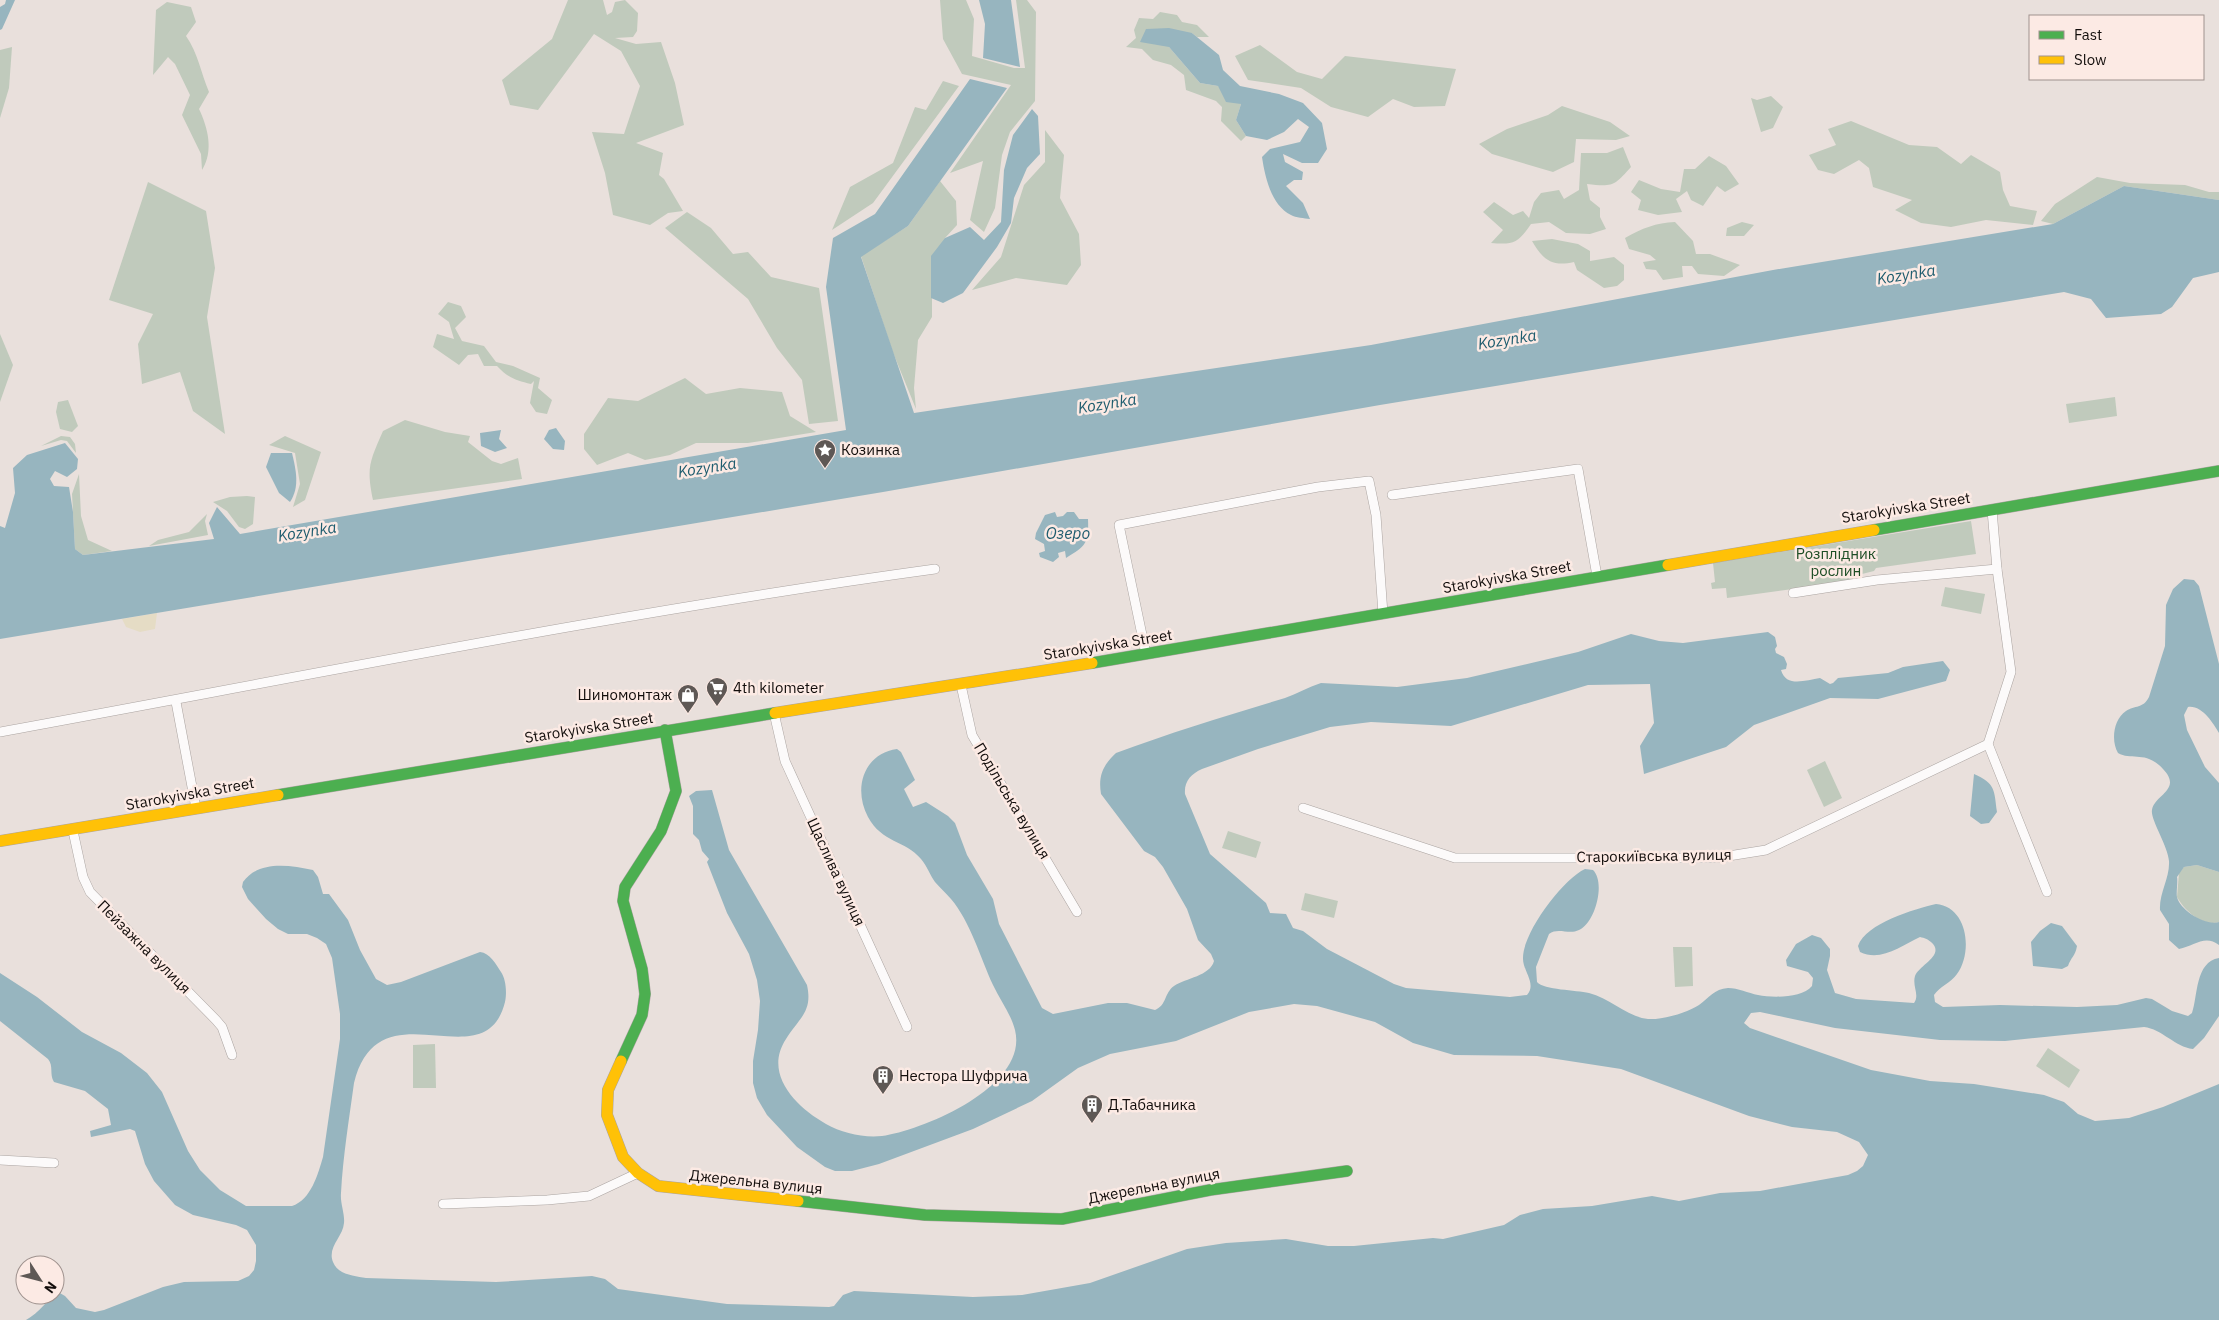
<svg xmlns="http://www.w3.org/2000/svg" width="2219" height="1320" font-family="'IBM Plex Sans',sans-serif">
<rect width="100%" height="100%" fill="#e9e0dc"/>
<!-- green -->
<g fill="#c0cabc">
<path d="M568 0H603L607 15 612 12 615 2 625 0 638 13 637 31 633 37 615 38 636 44 661 42 675 83 684 125 636 143 663 153 659 175 664 179 683 211 668 213 650 225 613 215 605 173 592 132 624 134 640 86 621 51 594 34 538 110 510 105 502 80 552 39Z"/>
<path d="M940 0H966L974 19 972 56 1014 68H1025L1016 0H1027L1036 12 1035 101 1010 132 1002 155 995 208 984 232 970 220 983 161 950 173 1011 85 962 74 943 39Z"/>
<path d="M167 2 191 7 196 22 186 36C198 53 201 73 209 92L199 109C208 128 214 151 202 170L201 154 182 115 190 95 175 64 168 57 153 75 156 10Z"/>
<path d="M1160 12 1177 15 1182 22 1197 25 1209 37H1197L1192 33 1169 47 1200 83 1218 86 1241 104 1236 120 1246 136 1241 141 1221 121 1222 107 1216 101 1186 90 1184 75 1171 65 1153 60 1142 49 1126 47 1136 38 1134 30 1139 18 1153 19Z"/>
<path d="M1260 45 1297 72 1322 79 1345 56 1456 69 1445 106 1414 107 1393 99 1368 117 1331 107 1301 88 1248 80 1235 56Z"/>
<path d="M12 47 9 88 0 118V50Z"/>
<path d="M943 81 959 86 873 203 832 230 850 187 893 163 915 107 926 110Z"/>
<path d="M1771 96 1783 107 1773 128 1761 132 1751 98 1757 100Z"/>
<path d="M1562 106 1610 122 1630 136 1616 140 1576 139 1574 162 1553 172 1492 154 1479 144 1507 129 1548 115Z"/>
<path d="M1851 121 1909 145 1937 147 1961 164 1971 155 2000 172 2003 190 2010 206 2037 211 2033 225 1986 220 1951 227 1921 223 1895 210 1912 200 1873 187 1869 168 1859 160 1834 174 1818 170 1809 155 1836 145 1828 129Z"/>
<path d="M1045 130 1064 155 1060 198 1079 234 1081 265 1067 285 1016 278 972 290 1001 257 1024 185 1045 162Z"/>
<path d="M1623 147 1631 167C1614 186 1613 187 1587 184L1590 200 1600 208V217L1606 229 1590 234 1566 233 1549 222 1531 224C1518 243 1514 245 1491 243L1503 230 1483 212 1494 202 1513 215 1523 211 1529 218 1534 202 1541 193 1559 190 1564 199 1579 190 1581 153H1607Z"/>
<path d="M1709 156 1726 166 1739 184 1725 192 1717 186 1703 206 1691 200 1687 191 1676 199 1682 212 1658 215 1638 210 1641 200 1631 192 1639 180 1661 189 1680 192 1684 169H1695Z"/>
<path d="M2097 177 2130 183 2185 185 2209 192H2219V200L2124 186 2053 224 2041 221 2055 204Z"/>
<path d="M940 181 956 201 957 225 945 238 932 279V317L918 340 914 388 916 409 892 350 861 256 908 226Z"/>
<path d="M148 182 206 211 215 268 207 317 225 434 193 411 180 372 142 384 138 344 153 314 109 300Z"/>
<path d="M687 212 711 228 733 254 748 252 771 277 819 288 838 421 809 424 802 380 777 348 748 299 665 228Z"/>
<path d="M1675 222 1693 241 1696 254H1710L1740 265 1724 276 1698 274 1692 266H1682L1683 277 1663 280 1656 270 1646 269 1643 262 1656 260 1650 255 1629 249 1625 238C1642 228 1656 223 1675 222Z"/>
<path d="M1742 222 1754 225 1744 236H1726L1727 228Z"/>
<path d="M1552 239 1578 244 1590 251V261L1614 257 1624 265V280L1617 286 1604 288 1577 270 1574 262C1552 267 1543 260 1532 241Z"/>
<path d="M448 302 461 306 466 317 455 328 462 341 484 346 496 362 513 366 540 378 538 388 552 400 547 414 536 412 530 403 534 381 531 384C516 381 507 377 497 366H484L478 354 468 355 459 365 433 347 437 334 454 339 449 322 438 314Z"/>
<path d="M0 334 13 365 0 402Z"/>
<path d="M685 378 706 394 740 388 782 392 790 416 816 432 748 443H696L670 455 645 460 628 453 597 465 584 449V434L608 398 638 401Z"/>
<path d="M2115 397 2117 416 2069 423 2066 404Z"/>
<path d="M68 400 78 426 72 432 60 429 56 412 58 402Z"/>
<path d="M405 420 445 432 470 436 468 442 492 461 501 464 518 458 522 479 373 500C366 467 370 461 383 431Z"/>
<path d="M61 436 70 437 75 444 76 453 67 441 61 440 41 446Z"/>
<path d="M285 436 321 452 305 500 293 507 300 484 295 453 269 445Z"/>
<path d="M79 474 81 516 88 540 112 551 83 555 75 549 72 494Z"/>
<path d="M247 496 255 497 253 524 245 529 239 527 227 511 213 502 230 497Z"/>
<path d="M207 514 205 521 208 535 149 546 158 540 189 532Z"/>
<path d="M1971 521 1976 554 1876 568 1874 571 1854 576 1852 581 1727 598 1726 588 1712 589 1711 583 1715 582 1713 563Z"/>
<path d="M1945 587 1985 594 1981 614 1941 606Z"/>
<path d="M1825 761 1842 798 1824 807 1807 770Z"/>
<path d="M1228 831 1261 842 1256 858 1222 848Z"/>
<path d="M2197 865 2219 872V922C2202 927 2185 911 2177 897L2179 873 2184 867Z"/>
<path d="M1305 893 1338 901 1334 918 1301 910Z"/>
<path d="M1673 947H1692L1693 986 1675 987Z"/>
<path d="M435 1044 436 1088H413V1045Z"/>
<path d="M2048 1048 2080 1070 2069 1088 2036 1066Z"/>
</g>
<!-- sand -->
<path fill="#e5dcc5" d="M157 613 155 629 140 632 126 627 122 619Z"/>
<!-- water -->
<g fill="#97b5bf">
<path d="M6 0H15L2 29 0 30V7L5 4Z"/>
<path d="M979 0H1011L1020 67 983 58 985 24Z"/>
<path d="M1169 28 1192 33 1219 55 1223 70 1240 86 1279 94 1303 103 1322 123 1327 149 1318 163H1302L1283 154 1285 162 1303 172 1302 180H1294L1286 186 1303 203 1310 219C1304 218 1296 218 1291 215 1271 205 1265 177 1262 157L1270 149 1300 142 1309 127 1298 119 1284 132 1267 140 1246 136 1236 120 1241 104 1226 102 1218 86 1200 83 1169 47 1140 42 1146 29Z"/>
<path d="M970 79 1007 88 908 226 861 257 914 413 1371 345 1773 270 2053 224 2124 186 2219 200V272L2193 278 2172 307 2161 314 2106 318 2091 299 2064 292 1380 405 883 492 0 639V526L5 528 15 493 13 468 27 455 65 443 78 459 77 469 67 477 55 471 50 479 54 486 69 487 73 512 75 549 83 555 214 539 209 523 217 507 240 534 846 430 826 287 833 238 875 214Z"/>
<path d="M1032 109 1038 116 1040 154 1027 168 1014 198 1011 223 997 247 963 293 943 303 931 298V256L945 238 970 227 984 240 1001 222 1004 170 1013 135Z"/>
<path d="M556 428 565 441 564 450 553 449 544 439 549 430Z"/>
<path d="M501 430 499 439 507 448 495 452 481 446 480 433Z"/>
<path d="M271 453H292C296 470 300 487 290 502L279 493 266 467Z"/>
<path d="M1055 512 1057 517 1063 516 1067 512H1074L1079 519H1088C1089 543 1086 546 1066 558L1065 551 1058 553 1059 557 1053 562 1040 557 1039 553 1045 551 1044 544 1035 539 1036 533 1045 515Z"/>
<path d="M2184 579 2194 580 2199 586 2219 664V733C2213 723 2202 705 2188 707L2184 715 2187 730 2205 767 2219 783V872L2197 865 2184 867 2177 877C2178 882 2176 893 2177 897 2180 910 2205 926 2219 922V945C2205 934 2194 946 2179 949L2169 940V924L2160 910C2159 893 2170 878 2169 861 2168 846 2150 819 2152 810 2154 795 2183 790 2163 769 2146 750 2132 761 2118 753 2111 741 2113 720 2126 711 2135 705 2143 709 2149 697L2165 646 2166 605 2173 589Z"/>
<path d="M1768 632 1775 637 1777 646 1775 649 1776 653 1784 657 1787 664 1786 669 1781 670C1786 688 1806 680 1820 678L1830 684 1833 683 1838 678 1888 673 1903 667 1943 661 1950 670 1946 681 1878 699 1830 698 1754 725 1726 747 1644 774 1640 746 1654 723 1650 684 1588 685 1451 726 1371 722 1330 727 1258 749 1202 769C1191 774 1184 781 1185 794L1210 854 1266 903 1270 913 1286 914 1293 928 1303 931 1327 949 1394 984 1406 988 1510 997 1527 995C1537 984 1523 971 1523 959 1522 933 1563 879 1585 869L1593 870C1606 883 1595 923 1579 930 1569 935 1558 927 1549 934L1536 967 1537 982C1544 990 1576 990 1589 993 1610 998 1627 1017 1648 1019 1662 1020 1687 1013 1699 1005 1709 998 1714 989 1728 988 1738 988 1748 993 1758 995 1773 998 1802 998 1812 986L1813 978 1808 972 1787 966 1786 960 1796 944 1812 935 1821 938 1830 949V956L1827 970 1835 993 1856 999 1914 1003C1920 995 1912 986 1915 976 1919 965 1946 955 1931 942 1927 939 1925 938 1920 937 1901 946 1881 962 1860 952L1858 946C1866 923 1915 909 1936 904 1968 907 1973 952 1957 974 1951 983 1940 986 1934 995L1935 1002 1943 1007 2000 1005 2077 1007 2117 1005 2146 998 2152 999 2172 1011 2188 1016 2192 1013C2198 996 2195 962 2219 958V1016L2204 1038 2193 1049C2175 1047 2162 1029 2144 1027L2005 1041 1940 1040 1835 1028 1760 1012 1751 1013 1744 1023 1750 1028 1871 1070 1930 1081 1974 1084 2044 1095 2064 1102 2078 1114 2095 1121 2129 1118 2163 1107 2219 1084V1320H26C39 1313 48 1299 58 1292L65 1296 76 1308 95 1312 104 1310 163 1287 184 1282 238 1281 249 1276 254 1270 256 1261V1245L247 1230 236 1225 193 1215 175 1205 154 1181 145 1164 135 1131 130 1129 91 1137 90 1131 111 1125 108 1109 85 1091 54 1082C49 1074 54 1066 48 1059L0 1021V973L37 997 82 1032 121 1053 147 1073 162 1092 188 1151 200 1170 220 1190 246 1206H292C311 1200 318 1174 323 1157L340 1039V1014L332 958 326 944 317 938 307 934H288L278 929 266 919 248 899 242 887 243 882C259 860 289 865 313 870L318 877 323 894H329L348 920 360 950 376 979 387 985 401 982 480 952C490 953 496 964 501 972 506 979 507 993 505 1002 485 1083 379 982 354 1083 349 1120 343 1156 341 1193 340 1203 345 1214 344 1223 343 1237 327 1247 333 1262 338 1275 355 1276 366 1278L496 1282 592 1276 605 1279 618 1289 727 1304 829 1307 834 1306 843 1295 854 1291 973 1297 1022 1295 1090 1283 1187 1249 1226 1243 1286 1239 1328 1246H1354L1433 1238 1443 1239 1504 1225 1520 1215 1543 1209 1592 1206 1652 1196 1679 1201 1720 1193 1760 1191 1848 1175 1857 1171 1863 1166 1868 1155 1859 1142 1837 1132 1792 1127 1749 1116 1621 1069 1537 1056 1454 1055 1413 1043 1375 1022 1317 1006 1294 1004 1249 1012 1176 1041 1110 1054 1078 1068 1032 1101 973 1129 879 1164 852 1171H835L825 1167 797 1147 767 1115 757 1098 753 1083V1061L758 1030 760 1001 757 980 749 954 727 913 707 862 709 859 702 851 699 840 693 834V806L689 796 696 791 712 790 729 850 807 985C813 1012 799 1018 786 1039 763 1074 796 1107 826 1124 842 1133 863 1138 882 1136 924 1130 1029 1086 1015 1030 1011 1014 1000 1000 993 985 981 959 970 921 951 899 946 893 940 888 935 882 930 875 927 866 921 859 905 840 882 843 868 817 853 789 863 754 897 749L901 752 915 780 904 789 913 807 926 802 948 816 955 823 967 855 993 899 999 924 1042 1008 1053 1014 1108 1003H1127L1155 1010C1167 1005 1164 993 1174 986 1186 978 1210 976 1214 961L1211 954 1198 940 1187 909 1163 867 1155 857 1144 851 1101 794C1098 776 1103 765 1116 753 1172 732 1228 715 1285 698 1297 694 1308 687 1321 683L1397 687 1467 678 1578 652 1631 634 1659 641 1683 643Z"/>
<path d="M1974 774C1996 784 1994 790 1997 812L1989 823 1981 824 1970 816Z"/>
<path d="M2051 923 2062 926 2077 946C2075 957 2071 957 2068 966L2062 969 2033 966 2031 942 2040 931Z"/>
</g>
<g fill="none" stroke-linecap="round" stroke-linejoin="round">
<!-- street casing -->
<g stroke="#aba4a1" stroke-width="10">
<g id="street">
<path d="M1392 495 1578 469 1597 576"/>
<path d="M1992 510 1997 569 2011 672 1988 744 2047 892"/>
<path d="M1793 593 1877 580 1997 569"/>
<path d="M1146 654 1119 525 1318 487 1369 481 1376 515 1383 614"/>
<path d="M961 685 972 735 1077 912"/>
<path d="M176 702 196 808"/>
<path d="M774 713 785 761 907 1027"/>
<path d="M0 732C311 675 621 612 935 569"/>
<path d="M1303 808 1455 858H1716L1766 850 1988 744"/>
<path d="M73 831 83 877 90 892 216 1020 222 1027 232 1055"/>
<path d="M0 1160 54 1163"/>
<path d="M443 1204 547 1200 589 1196 638 1173"/>
</g>
</g>
<!-- fast casing -->
<g stroke="#aba4a1" stroke-width="12">
<g id="fast">
<path d="M1874 530 2219 471"/>
<path d="M1092 663 1668 565"/>
<path d="M278 795 775 713"/>
<path d="M621 1061 642 1015 645 994 642 969 623 901 625 887 661 831 676 791 665 730"/>
<path d="M798 1201 925 1215 1062 1219 1210 1190 1347 1171"/>
</g>
</g>
<!-- slow casing -->
<g stroke="#aba4a1" stroke-width="12">
<g id="slow">
<path d="M1668 565 1874 530"/>
<path d="M775 713 1092 663"/>
<path d="M0 841 278 795"/>
<path d="M621 1061 608 1090 607 1115 623 1157 638 1173 658 1186 798 1201"/>
</g>
</g>
<!-- street -->
<use href="#street" stroke="#fcfafa" stroke-width="9"/>
<!-- fast -->
<use href="#fast" stroke="#4caf50" stroke-width="11"/>
<!-- slow -->
<use href="#slow" stroke="#ffc107" stroke-width="11"/>
</g>
<!-- icons -->
<defs>
<g id="sight-pin" transform="scale(1.125)"><path d="M0 17L-7.5 6A9.5 9.5 0 1 1 7.5 6Z" fill="#5e5855" stroke="#fceae4"/><path d="M0-6L1.8-2.2L6-1.7L2.9 1.2L3.7 5.4L0 3.3L-3.7 5.4L-2.9 1.2L-6-1.7L-1.8-2.2Z" fill="#fff"/></g>
<g id="supermarket-pin" transform="scale(1.125)"><path d="M0 17L-7.5 6A9.5 9.5 0 1 1 7.5 6Z" fill="#5e5855" stroke="#fceae4"/><path d="M-6-5.5h2.5l.6 2H6L4.5 2H-2.5L-4.4-4H-6ZM-1.5 3.2a1.3 1.3 0 1 0 .1 0ZM3 3.2a1.3 1.3 0 1 0 .1 0Z" fill="#fff"/></g>
<g id="shop-pin" transform="scale(1.125)"><path d="M0 17L-7.5 6A9.5 9.5 0 1 1 7.5 6Z" fill="#5e5855" stroke="#fceae4"/><path d="M-5-2.5h2.3a2.7 3.5 0 0 1 5.4 0H5L5.5 6h-11ZM-1.5-2.5h3a1.5 2.3 0 0 0-3 0Z" fill="#fff"/></g>
<g id="building-pin" transform="scale(1.125)"><path d="M0 17L-7.5 6A9.5 9.5 0 1 1 7.5 6Z" fill="#5e5855" stroke="#fceae4"/><path d="M-4-6H4V6H1V3H-1V6H-4ZM-2.5-4.3h1.7v1.8h-1.7ZM.8-4.3h1.7v1.8H.8ZM-2.5-1h1.7V.8h-1.7ZM.8-1h1.7V.8H.8Z" fill="#fff"/></g>
</defs>
<g fill-rule="evenodd">
<use href="#sight-pin" x="825" y="450"/>
<use href="#supermarket-pin" x="717" y="688"/>
<use href="#shop-pin" x="688" y="695"/>
<use href="#building-pin" x="883" y="1076"/>
<use href="#building-pin" x="1092" y="1105"/>
</g>
<g text-anchor="middle" stroke-width="5" stroke-linejoin="round" paint-order="stroke">
<!-- poi labels -->
<g font-size="15" fill="#130e0c" stroke="#fceae4" text-anchor="start">
<text x="841" y="455">Козинка</text>
<text x="733" y="693">4th kilometer</text>
<text x="672" y="700" text-anchor="end">Шиномонтаж</text>
<text x="899" y="1081">Нестора Шуфрича</text>
<text x="1108" y="1110">Д.Табачника</text>
</g>
<!-- street labels -->
<g font-size="15" fill="#130e0c" stroke="#fceae4">
<text transform="translate(1906 508) rotate(-9)" y="5">Starokyivska Street</text>
<text transform="translate(1507 577) rotate(-10)" y="5">Starokyivska Street</text>
<text transform="translate(1108 645) rotate(-9)" y="5">Starokyivska Street</text>
<text transform="translate(589 728) rotate(-9)" y="5">Starokyivska Street</text>
<text transform="translate(190 794) rotate(-10)" y="5">Starokyivska Street</text>
<text transform="translate(1012 801) rotate(59)" y="5">Подільська вулиця</text>
<text transform="translate(1654 856) rotate(-1)" y="5">Старокиївська вулиця</text>
<text transform="translate(836 872) rotate(65)" y="5">Щаслива вулиця</text>
<text transform="translate(144 947) rotate(45)" y="5">Пейзажна вулиця</text>
<text transform="translate(756 1182) rotate(6)" y="5">Джерельна вулиця</text>
<text transform="translate(1154 1186) rotate(-11)" y="5">Джерельна вулиця</text>
</g>
<!-- park labels -->
<g font-size="15" fill="#1c4d24" stroke="#fceae4">
<text x="1836" y="559">Розплідник<tspan x="1836" dy="17">рослин</tspan></text>
</g>
<!-- water labels -->
<g font-size="16" font-style="italic" fill="#1e5c6e" stroke="#fceae4">
<text transform="translate(1906 274) rotate(-9)" y="6">Kozynka</text>
<text transform="translate(1507 339) rotate(-9)" y="6">Kozynka</text>
<text transform="translate(1107 403) rotate(-9)" y="6">Kozynka</text>
<text transform="translate(707 467) rotate(-9)" y="6">Kozynka</text>
<text transform="translate(307 531) rotate(-9)" y="6">Kozynka</text>
<text x="1068" y="539">Озеро</text>
</g>
</g>
<!-- legend -->
<rect x="2029" y="15" width="175" height="65" fill="#fceae4" stroke="#9f928e"/>
<rect x="2039" y="31" width="25" height="8" fill="#4caf50" stroke="#9f928e"/>
<text x="2074" y="40" font-size="15" fill="#130e0c">Fast</text>
<rect x="2039" y="56" width="25" height="8" fill="#ffc107" stroke="#9f928e"/>
<text x="2074" y="65" font-size="15" fill="#130e0c">Slow</text>
<!-- north arrow -->
<g transform="translate(40 1280) rotate(126)"><circle r="24" fill="#fceae4" stroke="#9f928e"/>
<path d="M0-4L9 19L0 12L-9 19Z" fill="#5e5855"/>
<text y="-8" font-size="14" font-weight="bold" text-anchor="middle" fill="#130e0c">N</text>
</g>
</svg>
